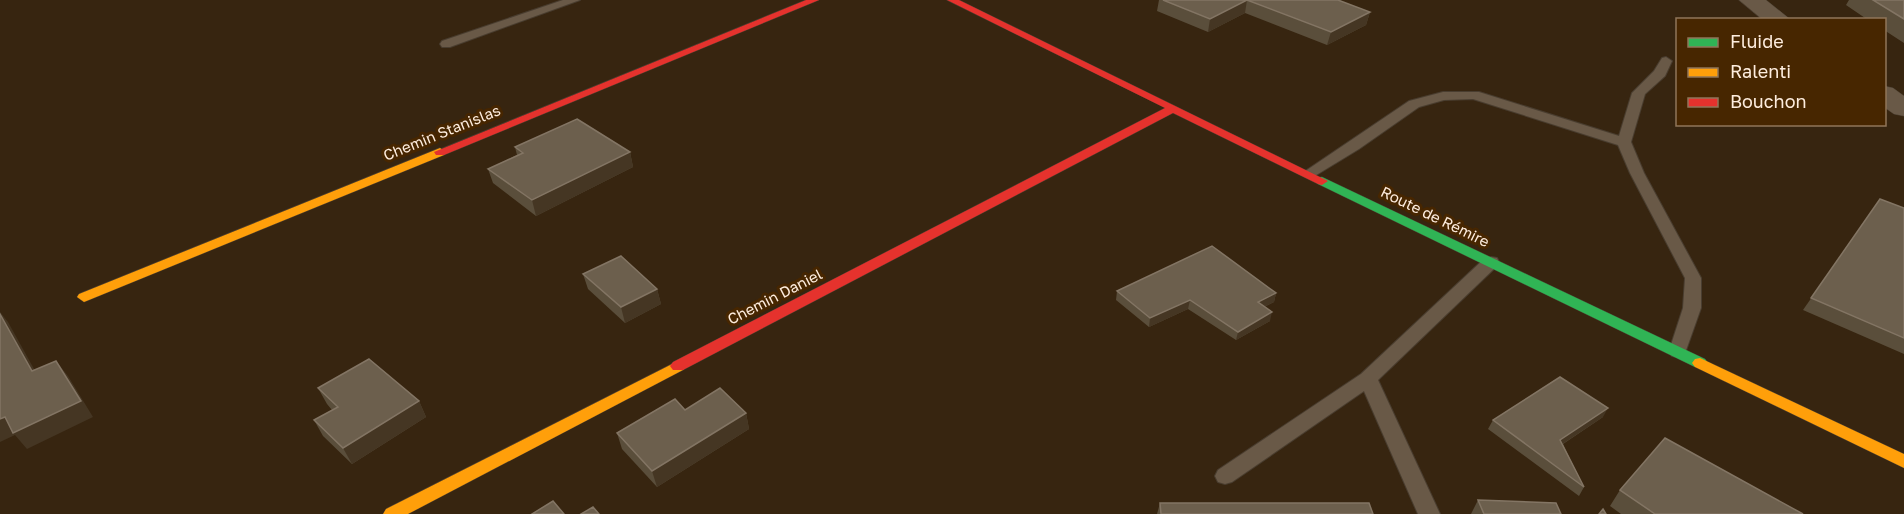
<svg xmlns="http://www.w3.org/2000/svg" width="1904" height="514" font-family="'Golos Text',sans-serif">
<rect width="100%" height="100%" fill="#372510"/>
<g fill="none" stroke-linecap="round" stroke-linejoin="round">
<!-- lane casing -->
<g stroke="#493d2f" stroke-width="2">
<g id="lane">
<path d="M563 0H580L450 47H442L440 44 442 41Z"/>
<path d="M1666 57 1672 61 1665 76 1645 94 1631 142 1644 173 1701 278V308L1684 356 1678 357 1672 356 1669 351 1683 308 1685 278 1630 173 1618 145 1473 99 1444 100 1419 107 1359 149 1313 177 1308 178 1301 174 1409 101 1443 92H1479L1619 136 1632 93 1654 71 1662 58Z"/>
<path d="M1491 257 1497 258 1499 262 1497 266 1378 380 1440 514H1418L1364 391 1232 482 1225 484 1218 482 1215 476 1218 470 1361 374 1485 258Z"/>
</g>
</g>
<!-- street casing -->
<g stroke="#493d2f" stroke-width="1">
<g id="street">
<path d="M1739 0H1766L1791 20H1763Z"/>
<path d="M1884 86 1893 88 1904 96V116L1894 114 1884 107Z"/>
</g>
</g>
<!-- fast casing -->
<g stroke="#493d2f" stroke-width="1">
<path id="fast" d="M1322 177 1705 359 1708 363 1705 367H1695L1318 184 1316 181 1318 178Z"/>
</g>
<!-- slow casing -->
<g stroke="#493d2f" stroke-width="1">
<g id="slow">
<path d="M440 148 446 152 444 155 89 300 84 302 77 297 79 294Z"/>
<path d="M1700 358 1904 454V468L1695 367 1692 363 1695 359Z"/>
<path d="M678 361 683 362 686 366 683 370 408 514H383L386 509Z"/>
</g>
</g>
<!-- jam casing -->
<g stroke="#493d2f" stroke-width="1">
<g id="jam">
<path d="M806 0H819L444 155H436L434 152Z"/>
<path d="M947 0H959L1328 181 1322 185 1318 184 1173 113 683 370H673L670 366 673 362 1165 108Z"/>
</g>
</g>
<!-- lane -->
<use href="#lane" fill="#695947" fill-rule="evenodd"/>
<!-- street -->
<use href="#street" fill="#695947" fill-rule="evenodd"/>
<!-- fast -->
<use href="#fast" fill="#30b455" fill-rule="evenodd"/>
<!-- slow -->
<use href="#slow" fill="#ff9f0a" fill-rule="evenodd"/>
<!-- jam -->
<use href="#jam" fill="#e5322d" fill-rule="evenodd"/>
</g>
<!-- wall -->
<g fill="#5a4e3b">
<path d="M1159 0H1338L1370 12 1366 25 1327 45 1245 13 1208 32 1157 11Z"/>
<path d="M1849 0H1904V43L1884 30V20H1868L1846 5Z"/>
<path d="M515 147 630 152 633 167 536 216 493 183 488 169 517 155Z"/>
<path d="M1880 199 1904 208V354L1803 310Z"/>
<path d="M583 274 657 289 661 304 625 323 588 289Z"/>
<path d="M1117 291 1276 293 1274 302 1264 307 1270 321 1236 340 1188 309 1149 327 1116 300Z"/>
<path d="M318 388 419 401 426 417 352 464 323 436 314 420 332 410 327 404Z"/>
<path d="M746 413 749 429 657 487 622 449 617 433Z"/>
<path d="M1603 417 1563 444 1584 487 1579 496 1488 429 1493 420Z"/>
<path d="M1620 490 1803 514H1621L1610 506Z"/>
<path d="M1478 500 1561 514H1471Z"/>
<path d="M1160 503 1373 514H1157Z"/>
</g>
<!-- shaded-wall -->
<g fill="#453623">
<path d="M1247 0 1245 13 1208 32 1210 19Z"/>
<path d="M1370 12 1366 25 1327 45 1331 32Z"/>
<path d="M630 152 633 167 536 216 532 200Z"/>
<path d="M657 289 661 304 625 323 621 307Z"/>
<path d="M1276 293 1274 302 1256 311 1258 302Z"/>
<path d="M1190 300 1188 309 1149 327 1150 318Z"/>
<path d="M0 312 8 322 44 387 32 371 0 314Z"/>
<path d="M1272 312 1270 321 1236 340 1238 332Z"/>
<path d="M56 361 68 376 93 417 27 449 15 435 0 442V419Z"/>
<path d="M419 401 426 417 352 464 343 448Z"/>
<path d="M1608 408 1603 417 1555 449 1560 440Z"/>
<path d="M746 413 749 429 657 487 652 471Z"/>
</g>
<!-- building -->
<g fill="#6c5f4d" stroke="#837564" stroke-width="1.5">
<path d="M1163 0H1338L1370 12 1331 32 1247 0 1210 19Z"/>
<path d="M1873 0H1904V19Z"/>
<path d="M577 119 630 152 532 200 488 169 523 153 515 147Z"/>
<path d="M1880 199 1904 208V338L1811 298Z"/>
<path d="M1212 246 1276 293 1258 302 1272 312 1238 332 1190 300 1150 318 1117 291Z"/>
<path d="M621 256 657 289 621 307 583 274Z"/>
<path d="M0 314 32 371 56 361 81 401 13 433 5 417 0 419Z"/>
<path d="M369 359 419 401 343 448 314 420 338 407 318 388Z"/>
<path d="M1560 377 1608 408 1560 440 1584 487 1493 420Z"/>
<path d="M720 388 746 413 652 471 617 433 675 399 685 410Z"/>
<path d="M1665 438 1803 514H1655L1620 490Z"/>
<path d="M1478 500 1556 503 1561 514H1484Z"/>
<path d="M553 501 564 514H532Z"/>
<path d="M1160 503H1369L1373 514H1161Z"/>
<path d="M593 507 599 514H581Z"/>
<path d="M1603 509 1606 514H1599Z"/>
</g>
<g text-anchor="middle" stroke-width="6" stroke-linejoin="round" paint-order="stroke">
<!-- street labels -->
<g font-size="15" fill="#feedde" stroke="#472600">
<text transform="translate(442 133) rotate(-22)" y="5">Chemin Stanislas</text>
<text transform="translate(1435 217) rotate(26)" y="5">Route de Rémire</text>
<text transform="translate(775 297) rotate(-27)" y="5">Chemin Daniel</text>
</g>
</g>
<!-- legend -->
<rect x="1676" y="18" width="210" height="108" fill="#472600" stroke="#907659" stroke-width="1.5"/>
<rect x="1688" y="38" width="30" height="9" fill="#30b455" stroke="#907659" stroke-width="1.5"/>
<text x="1730" y="48" font-size="18" fill="#feedde">Fluide</text>
<rect x="1688" y="68" width="30" height="9" fill="#ff9f0a" stroke="#907659" stroke-width="1.5"/>
<text x="1730" y="78" font-size="18" fill="#feedde">Ralenti</text>
<rect x="1688" y="98" width="30" height="9" fill="#e5322d" stroke="#907659" stroke-width="1.5"/>
<text x="1730" y="108" font-size="18" fill="#feedde">Bouchon</text>
</svg>
